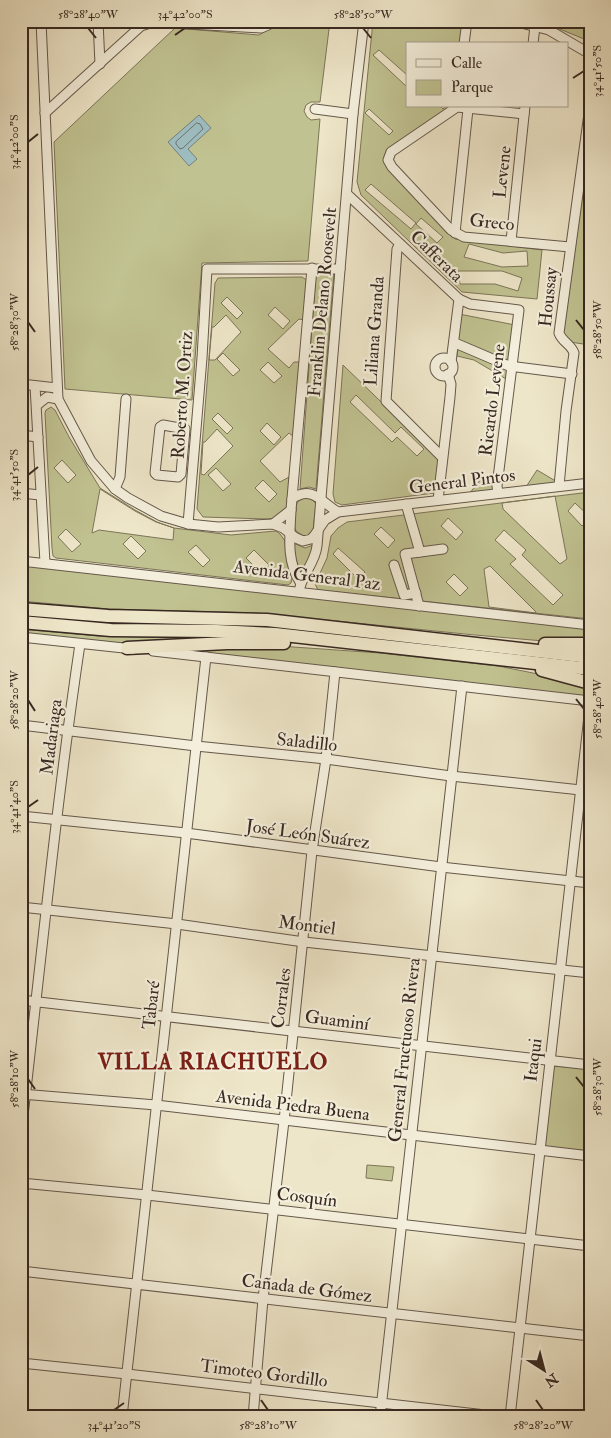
<svg xmlns="http://www.w3.org/2000/svg" width="611" height="1438" font-family="'IM FELL Double Pica',serif">
<rect width="100%" height="100%" fill="#eee6c9"/>
<filter id="stains"><feTurbulence type="fractalNoise" baseFrequency=".004" numOctaves="4"/><feColorMatrix values="0 0 0 0 .2 0 0 0 0 .09 0 0 0 0 .02 0 0 0 .5 -.17"/></filter>
<radialGradient id="worn" r=".72"><stop offset=".6" stop-color="#630" stop-opacity="0"/><stop offset="1" stop-color="#630" stop-opacity=".3"/></radialGradient>
<!-- green -->
<g fill="#c1c291" stroke="#7c7559" fill-rule="evenodd">
<path d="M275 21H330L320 102H311L306 105 304 111 307 117 311 120 320 119 308 261 202 263 192 400 65 389 54 142 175 28 259 35 269 29Z"/>
<path d="M373 21 465 22 463 44H407V75L379 50 373 55 407 87V106H440L443 109 446 106H456L389 152 384 157V159L455 239 542 250 537 299 462 292 361 195 357 182ZM369 109 393 131 389 135 365 113ZM371 184 416 223 411 229 365 190ZM421 218 443 237 437 243 416 224ZM469 244 503 253 527 251 528 266 502 267 464 257ZM458 271H502L522 278 518 291 495 284H460Z"/>
<path d="M540 21H590V32L584 39Z"/>
<path d="M590 132V345L570 342 562 336Z"/>
<path d="M316 273H334L316 489 309 487 300 489Z"/>
<path d="M302 277 308 281 288 508 276 518 267 519 203 517 197 509 215 283 218 278ZM227 297 243 313 237 319 221 303ZM275 307 290 321 283 329 268 315ZM226 315 241 332 215 360H209L212 327H214ZM299 319 304 320 300 362H294L289 368 268 349ZM223 353 240 370 233 376 217 359ZM268 362 282 376 274 383 260 370ZM218 413 233 428 227 434 212 419ZM267 423 281 437 274 445 260 431ZM217 429 233 446 204 475 201 474 203 442H205ZM289 433 294 437 291 476 280 482 260 461ZM216 468 231 484 223 491 208 475ZM263 480 277 494 269 502 255 488Z"/>
<path d="M459 314 515 325 512 364 457 342Z"/>
<path d="M458 347 508 367 506 379 474 360 457 356Z"/>
<path d="M343 365 439 458 434 493 342 505 335 502 333 494ZM356 395 395 433 401 427 424 449 417 456 397 437 392 442 350 402Z"/>
<path d="M51 407 55 410 69 437 100 488 135 510 157 522 174 528 231 535 276 531 280 534 285 541 287 562 292 579 291 583 288 585 56 558 53 556 52 548 45 413 46 410ZM62 460 76 475 68 483 54 468ZM100 489 135 511 156 522 174 528 173 540 99 530 92 533ZM66 529 81 544 72 552 58 537ZM131 536 146 551 138 559 123 544ZM196 545 210 560 203 567 188 552ZM254 550 269 565 261 573 246 558Z"/>
<path d="M537 470 559 483 526 487Z"/>
<path d="M481 479 496 488V490L469 494Z"/>
<path d="M590 492V517L575 503 568 511 582 526 590 518V619L318 590 315 584 327 558 331 536 338 528 347 522ZM555 496 567 559 560 564 503 509 502 503ZM448 518 463 532 456 540 441 526ZM381 527 395 540 388 548 374 534ZM504 530 526 550 522 555 563 595 553 605 510 564 516 559 495 540ZM338 548 365 572 358 579 333 554ZM490 566 536 612V613L489 607 484 569ZM454 574 468 588 460 596 446 582Z"/>
<path d="M306 497 312 499 316 504 313 531 309 536H304L296 531 294 525 297 502Z"/>
<path d="M293 543 305 548 313 545 310 559 301 574 295 559Z"/>
<path d="M21 564 590 628V641L555 642 475 635 257 613 109 609 21 601Z"/>
<path d="M21 629 99 636 227 639 132 645 21 633Z"/>
<path d="M279 646 380 653 498 666 538 674 590 688V697L166 649Z"/>
<path d="M553 1066 590 1069V1151L547 1147 544 1144Z"/>
<path d="M367 1165 394 1167 392 1181 366 1178Z"/>
</g>
<!-- water -->
<path fill="#9ebdc0" stroke="#758180" d="M199 115 211 128 188 149 197 159 189 166 168 142Z"/>
<g fill="none" stroke-linecap="round" stroke-linejoin="round">
<!-- shore -->
<path stroke="#6a7270" stroke-width="1" d="M197 123 200 124 203 129 183 148 180 149 176 144V142Z"/>
<!-- minor casing -->
<g stroke="#65584b" stroke-width="11">
<g id="minor">
<path d="M41 21 58 399 91 461 115 489 128 498 161 516 188 524 218 527 273 524 283 528 296 538 303 541 311 539 314 536 325 520 338 512 590 483"/>
<path d="M98 21 100 64"/>
<path d="M513 21 549 30 590 54"/>
<path d="M464 44 467 21"/>
<path d="M533 44 535 26"/>
<path d="M315 109 353 114"/>
<path d="M45 113 141 26 153 22 261 28 268 25 270 21"/>
<path d="M524 114 457 107 391 152 388 160 392 167 451 230 464 237 570 247"/>
<path d="M347 194 459 299 470 304 519 310 497 486 498 493"/>
<path d="M455 233 468 109"/>
<path d="M511 241 525 106"/>
<path d="M400 244 397 249 386 401 442 457"/>
<path d="M455 343 509 366 572 374"/>
<circle cx="444" cy="367" r="9"/>
<path d="M451 362 459 299"/>
<path d="M21 384 57 388"/>
<path d="M35 386 45 563"/>
<path d="M37 405 47 397 58 399"/>
<path d="M163 425 185 429 181 474 178 477 157 475 155 473 160 427Z"/>
<path d="M21 435 38 437"/>
<path d="M559 486 566 411 574 353C571 344 562 342 559 333L590 106"/>
<path d="M115 489 120 477 126 399"/>
<path d="M21 493 40 495"/>
<path d="M292 499C312 484 322 503 338 512"/>
<path d="M438 500 450 397 451 384 448 374"/>
<path d="M406 504 420 552"/>
<path d="M188 524 202 358 207 269H340"/>
<path d="M273 524 291 510"/>
<path d="M21 561 590 625"/>
<path d="M394 565 404 595 416 593"/>
<path d="M300 582C286 560 290 535 291 510L312 268"/>
<path d="M299 592C301 575 315 564 317 546L353 114 364 21"/>
<path d="M419 606 405 554 443 549"/>
<path d="M21 637 133 649"/>
<path d="M153 651 590 701"/>
<path d="M21 725 196 746 326 759 451 776 590 791"/>
<path d="M21 816 186 833 441 867 590 883"/>
<path d="M21 907 177 924 304 942 590 973"/>
<path d="M21 1000 590 1065"/>
<path d="M21 1094 156 1105 590 1156"/>
<path d="M21 1133C40 970 56 806 80 644"/>
<path d="M21 1183 147 1195 590 1246"/>
<path d="M21 1271 590 1336"/>
<path d="M21 1363 127 1374 503 1417"/>
<path d="M122 1417 206 657"/>
<path d="M253 1417 263 1299 284 1121 312 851 326 759 335 672"/>
<path d="M380 1417 462 686"/>
<path d="M510 1417 590 707"/>
</g>
</g>
<!-- highway casing -->
<g stroke="#372821" stroke-width="15">
<g id="highway">
<path d="M21 609 108 616 267 620 590 657"/>
<path d="M21 622 111 630 216 631 275 634 590 669"/>
<path d="M545 644H590"/>
<path d="M127 648 227 643H284"/>
<path d="M542 670 590 683"/>
</g>
</g>
<!-- minor -->
<use href="#minor" stroke="#f4efdc" stroke-width="9"/>
<!-- highway -->
<use href="#highway" stroke="#eee6c9" stroke-width="12"/>
</g>
<!-- ticks -->
<path fill="none" stroke="#372821" stroke-width="2" d="M88 28 96 38M363 28 371 38M175 35 185 28M573 78 584 71M28 142 38 134M576 320 584 330M28 322 35 332M28 475 38 467M576 699 584 709M28 700 35 711M28 807 38 800M576 1077 584 1087M28 1079 35 1089M261 1400 268 1410M536 1400 543 1410M114 1410 124 1403"/>
<g text-anchor="middle" stroke-width="4.5" stroke-linejoin="round" paint-order="stroke">
<!-- street labels -->
<g font-size="18" fill="#372821" stroke="#f4efdc">
<text transform="translate(502 172) rotate(-84)" y="6">Levene</text>
<text transform="translate(492 222) rotate(6)" y="6">Greco</text>
<text transform="translate(437 256) rotate(44)" y="6">Cafferata</text>
<text transform="translate(548 297) rotate(-84)" y="6">Houssay</text>
<text transform="translate(322 302) rotate(-85)" y="6">Franklin Delano Roosevelt</text>
<text transform="translate(374 331) rotate(-86)" y="6">Liliana Granda</text>
<text transform="translate(182 395) rotate(-86)" y="6">Roberto M. Ortiz</text>
<text transform="translate(492 400) rotate(-83)" y="6">Ricardo Levene</text>
<text transform="translate(462 481) rotate(-7)" y="6">General Pintos</text>
<text transform="translate(307 575) rotate(7)" y="6">Avenida General Paz</text>
<text transform="translate(51 737) rotate(-83)" y="6">Madariaga</text>
<text transform="translate(307 742) rotate(6)" y="6">Saladillo</text>
<text transform="translate(308 834) rotate(8)" y="6">José León Suárez</text>
<text transform="translate(307 925) rotate(7)" y="6">Montiel</text>
<text transform="translate(281 998) rotate(-83)" y="6">Corrales</text>
<text transform="translate(151 1005) rotate(-84)" y="6">Tabaré</text>
<text transform="translate(337 1020) rotate(7)" y="6">Guaminí</text>
<text transform="translate(404 1050) rotate(-84)" y="6">General Fructuoso Rivera</text>
<text transform="translate(533 1060) rotate(-83)" y="6">Itaqui</text>
<text transform="translate(293 1105) rotate(7)" y="6">Avenida Piedra Buena</text>
<text transform="translate(307 1197) rotate(7)" y="6">Cosquín</text>
<text transform="translate(307 1288) rotate(7)" y="6">Cañada de Gómez</text>
<text transform="translate(264 1373) rotate(7)" y="6">Timoteo Gordillo</text>
</g>
<!-- district labels -->
<g font-size="22" font-weight="bold" letter-spacing="1" fill="#7a1f14" stroke="#f4efdc">
<text x="213" y="1069">VILLA RIACHUELO</text>
</g>
</g>
<!-- margin -->
<rect width="611" height="1438" fill="none" stroke="#eee6c9" stroke-width="55"/>
<!-- legend -->
<rect x="406" y="42" width="162" height="65" fill="#f4efdc" stroke="#a89f91"/>
<rect x="416" y="59" width="25" height="8" fill="#f4efdc" stroke="#a89f91"/>
<text x="451" y="68" font-size="15" fill="#372821">Calle</text>
<rect x="416" y="80" width="25" height="15" fill="#c1c291" stroke="#a89f91"/>
<text x="451" y="92" font-size="15" fill="#372821">Parque</text>
<!-- north arrow -->
<g transform="translate(544 1370) rotate(144)" stroke="#f4efdc" stroke-width="4" paint-order="stroke">
<path d="M0-4L9 19L0 12L-9 19Z" fill="#372821"/>
<text y="-8" font-size="14" font-weight="bold" text-anchor="middle" fill="#372821">N</text>
</g>
<rect x="28" y="28" width="556" height="1382" fill="none" stroke="#372821" stroke-width="2"/>
<g font-size="12" text-anchor="middle" fill="#372821">
<text x="88" y="18">58°28'40"W</text>
<text x="185" y="18">34°42'00"S</text>
<text x="363" y="18">58°28'50"W</text>
<text transform="translate(597 71) rotate(-90)" y="4">34°41'50"S</text>
<text transform="translate(14 142) rotate(-90)" y="4">34°42'00"S</text>
<text transform="translate(14 322) rotate(-90)" y="4">58°28'30"W</text>
<text transform="translate(597 330) rotate(-90)" y="4">58°28'50"W</text>
<text transform="translate(14 475) rotate(-90)" y="4">34°41'50"S</text>
<text transform="translate(14 700) rotate(-90)" y="4">58°28'20"W</text>
<text transform="translate(597 709) rotate(-90)" y="4">58°28'40"W</text>
<text transform="translate(14 807) rotate(-90)" y="4">34°41'40"S</text>
<text transform="translate(14 1079) rotate(-90)" y="4">58°28'10"W</text>
<text transform="translate(597 1087) rotate(-90)" y="4">58°28'30"W</text>
<text x="114" y="1429">34°41'20"S</text>
<text x="268" y="1429">58°28'10"W</text>
<text x="543" y="1429">58°28'20"W</text>
</g>
<rect width="100%" height="100%" filter="url(#stains)"/>
<rect width="100%" height="100%" fill="url(#worn)"/>
</svg>
